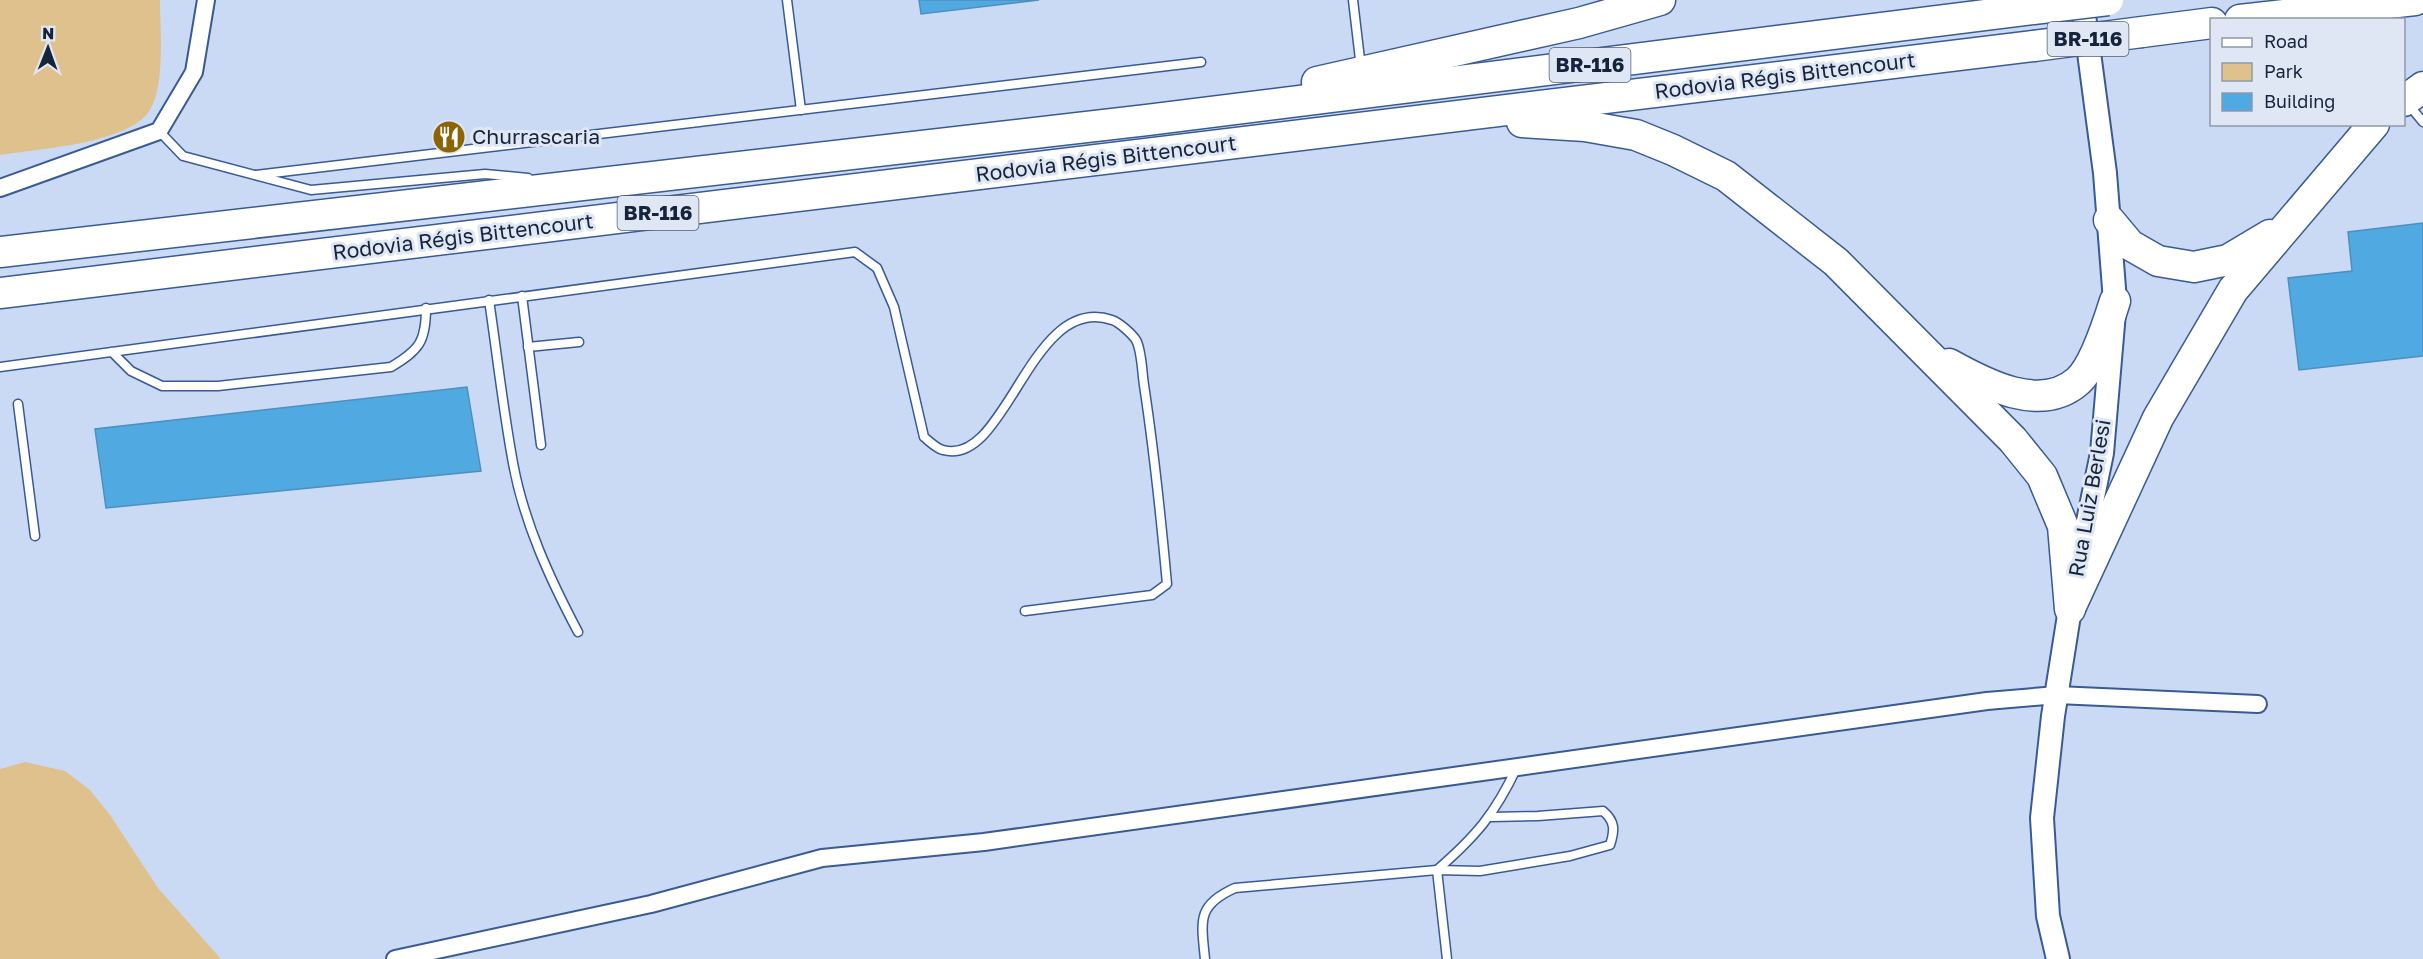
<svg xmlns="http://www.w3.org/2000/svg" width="2423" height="959" font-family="'Golos Text',sans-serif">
<rect width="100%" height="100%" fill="#cbdaf4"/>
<!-- green -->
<g fill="#dfc18e">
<path d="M0 0H160C160 29 166 89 148 113 124 144 38 149 0 155Z"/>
<path d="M25 762 65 771 90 790 110 815 158 888 221 959H0V769Z"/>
</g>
<!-- building -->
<g fill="#51a9e2" stroke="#4c90be" stroke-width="1.5">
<path d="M919 0H1039L921 14Z"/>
<path d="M2423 223V356L2299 370 2288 278 2352 271 2348 232Z"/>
<path d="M467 387 481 471 106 508 95 429Z"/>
</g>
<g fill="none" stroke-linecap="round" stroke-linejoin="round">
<!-- lane casing -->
<g stroke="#395a92" stroke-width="11">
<g id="lane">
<path d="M787 0 801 110"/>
<path d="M1353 0 1361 68"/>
<path d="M2408 104 2423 122"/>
<path d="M159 131 183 156 311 190 485 174 528 178"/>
<path d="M256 175 1201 62"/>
<path d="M522 296 541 445"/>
<path d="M489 300C497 354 503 409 513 463 524 523 550 579 578 632"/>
<path d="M528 347 579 342"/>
<path d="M112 352 131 371 162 386H218L391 367C419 350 426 342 426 308"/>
<path d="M0 367 855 252 877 268 894 307 924 437C929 441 937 449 943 450 1007 468 1030 292 1112 320 1119 322 1132 334 1136 340 1142 351 1142 373 1144 385 1154 451 1161 518 1167 584L1152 595 1025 611"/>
<path d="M18 404 35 536"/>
<path d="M1437 870C1476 836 1495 814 1517 767"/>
<path d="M1437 870 1447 959"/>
<path d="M1205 959C1201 920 1197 905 1235 888L1437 870 1480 871 1570 856 1610 845C1615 830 1615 821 1603 811L1538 816 1491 817"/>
</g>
</g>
<!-- street casing -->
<g stroke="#395a92" stroke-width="20">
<g id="street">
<path d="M0 188 159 131 194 72 206 0"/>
<path d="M395 959 651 904 822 858 984 842 1987 701 2057 695 2258 704"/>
</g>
</g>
<!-- secondary casing -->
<g stroke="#395a92" stroke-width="26">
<path id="secondary" d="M2058 959 2048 916 2042 818 2053 716 2070 609 2102 453 2115 301 2105 173 2082 0"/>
</g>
<!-- highway casing -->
<g stroke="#395a92" stroke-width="33">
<g id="highway">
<path d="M2240 20 2415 0"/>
<path d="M2142 32 2212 23"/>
<path d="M1317 82 1579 23 1660 0"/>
<path d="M2404 101 2423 87"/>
<path d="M1522 122 1585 126 1636 135 1673 150 1726 176 1836 262 2013 440 2042 476 2063 526 2070 609"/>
<path d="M2109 220 2130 245 2158 261 2194 267 2228 260 2270 235"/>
<path d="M0 252 1147 120 2033 9"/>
<path d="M0 293 2034 46"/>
<path d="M1949 364C1985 384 2041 414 2078 381 2095 366 2108 323 2115 301"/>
<path d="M2071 606 2158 418 2233 290 2374 124"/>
</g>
</g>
<!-- lane -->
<use href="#lane" stroke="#fff" stroke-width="8"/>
<!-- street -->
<use href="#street" stroke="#fff" stroke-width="16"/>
<!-- secondary -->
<use href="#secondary" stroke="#fff" stroke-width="22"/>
<!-- highway -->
<use href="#highway" stroke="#fff" stroke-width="30"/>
<!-- highway-bridge casing -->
<g stroke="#395a92" stroke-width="33" stroke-linecap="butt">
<g id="highway-bridge">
<path d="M2033 9 2108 0"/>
<path d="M2034 46 2142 32"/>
</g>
</g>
<!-- highway-bridge -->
<use href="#highway-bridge" stroke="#fff" stroke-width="30"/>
</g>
<!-- icons -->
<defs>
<g id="restaurant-disc" transform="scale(1.725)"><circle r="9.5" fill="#8c6305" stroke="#dfe7f4"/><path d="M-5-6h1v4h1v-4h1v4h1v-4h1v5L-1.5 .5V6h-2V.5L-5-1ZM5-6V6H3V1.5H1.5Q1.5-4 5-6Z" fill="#fff"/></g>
</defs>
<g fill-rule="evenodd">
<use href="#restaurant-disc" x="449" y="137"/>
</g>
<g text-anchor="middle" stroke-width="6" stroke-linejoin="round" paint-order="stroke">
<!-- shield labels -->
<g fill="#dfe7f4" stroke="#525e72" stroke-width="1.5">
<rect x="2047.5" y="22" width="81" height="34" rx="4.5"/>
<rect x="1549.5" y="48" width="81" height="34" rx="4.5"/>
<rect x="617.5" y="196" width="81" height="34" rx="4.5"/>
</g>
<g font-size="20" font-weight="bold" fill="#15233b">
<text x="2088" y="46">BR-116</text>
<text x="1590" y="72">BR-116</text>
<text x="658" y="220">BR-116</text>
</g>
<!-- street labels -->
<g font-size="21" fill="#15233b" stroke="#dfe7f4">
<text transform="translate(1785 76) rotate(-7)" y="7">Rodovia Régis Bittencourt</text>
<text transform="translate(1106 159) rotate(-7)" y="7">Rodovia Régis Bittencourt</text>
<text transform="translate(463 237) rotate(-7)" y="7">Rodovia Régis Bittencourt</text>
<text transform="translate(2090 498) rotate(-80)" y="7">Rua Luiz Berlesi</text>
</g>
<!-- poi labels -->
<g font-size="21" fill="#15233b" stroke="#dfe7f4" text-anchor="start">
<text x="472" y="144">Churrascaria</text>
</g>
</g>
<!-- legend -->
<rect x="2210" y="18" width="195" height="108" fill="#dfe7f4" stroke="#8e99aa" stroke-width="1.5"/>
<rect x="2222" y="38" width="30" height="9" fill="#ffffff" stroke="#8e99aa" stroke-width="1.5"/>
<text x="2264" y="48" font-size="18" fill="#15233b">Road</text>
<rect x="2222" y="63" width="30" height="18" fill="#dfc18e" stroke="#8e99aa" stroke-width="1.5"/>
<text x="2264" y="78" font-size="18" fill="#15233b">Park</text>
<rect x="2222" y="93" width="30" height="18" fill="#51a9e2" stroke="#8e99aa" stroke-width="1.5"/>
<text x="2264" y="108" font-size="18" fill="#15233b">Building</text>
<!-- north arrow -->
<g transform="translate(48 48) rotate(1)" stroke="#dfe7f4" stroke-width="4.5" paint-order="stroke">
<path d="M0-4.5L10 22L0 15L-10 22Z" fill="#15233b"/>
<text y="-9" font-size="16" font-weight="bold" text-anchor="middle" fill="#15233b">N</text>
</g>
</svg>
